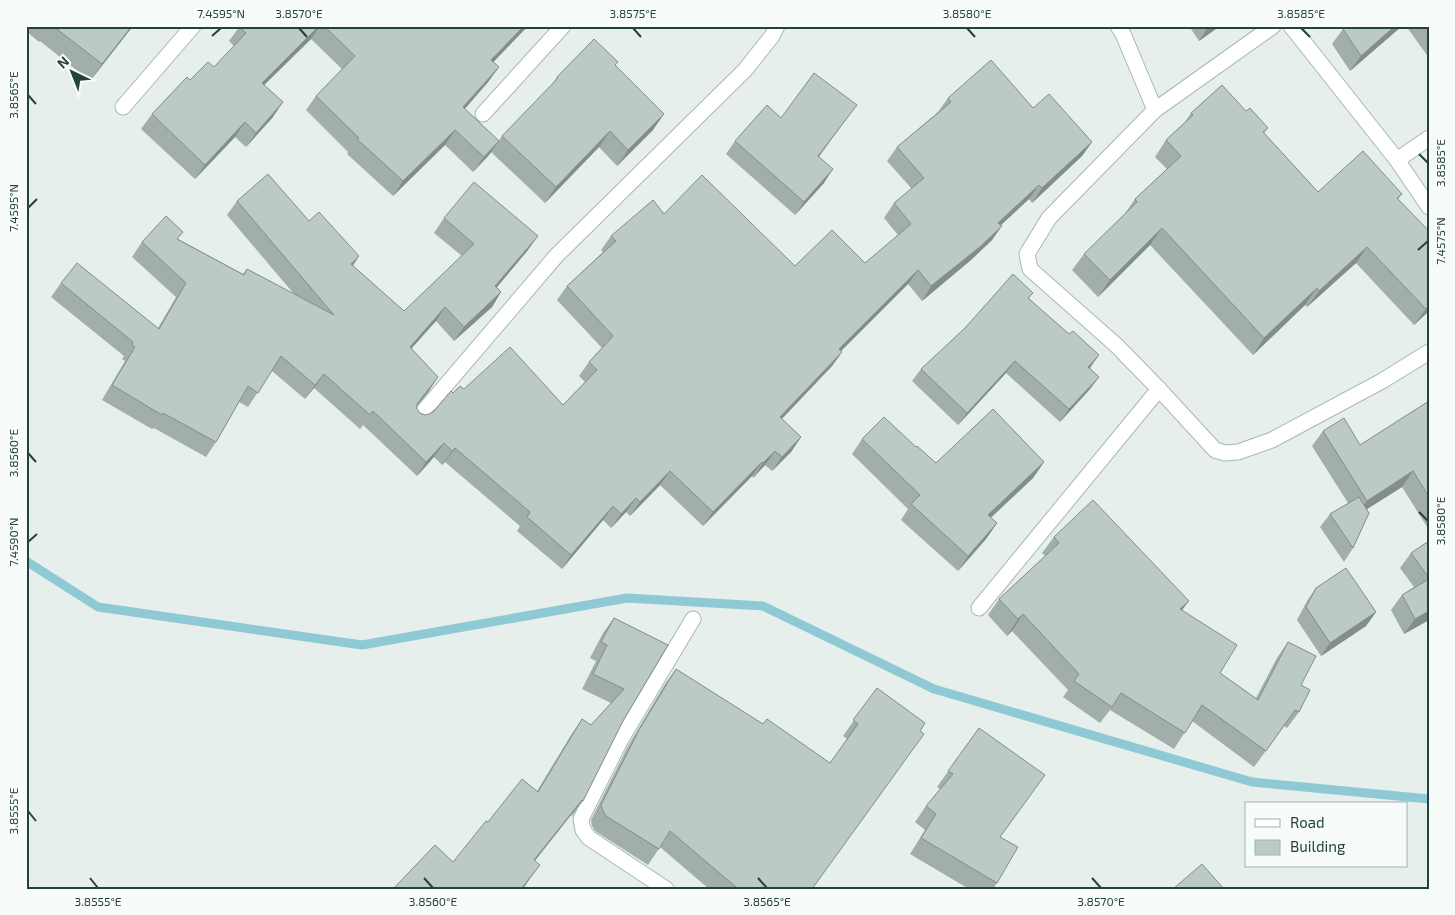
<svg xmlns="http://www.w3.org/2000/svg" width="1455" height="915" font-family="'Exo 2',sans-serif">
<rect width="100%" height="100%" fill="#e6efeb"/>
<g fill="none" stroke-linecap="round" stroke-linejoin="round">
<!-- stream -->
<path stroke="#8ec9d4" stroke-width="9" d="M26 561 98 607 362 645 627 598 763 606 934 689 1252 782 1429 799"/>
<!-- minor casing -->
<g stroke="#a8b8b2" stroke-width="17">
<g id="minor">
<path d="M1118 26 1123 34 1155 110"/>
<path d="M1291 26 1397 160 1429 207"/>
<path d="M123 107 193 26"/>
<path d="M483 114 563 26"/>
<path d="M1397 160 1429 138"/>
<path d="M1159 389 1215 450 1225 453 1238 452 1272 440 1382 381 1429 352"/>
<path d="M416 420 557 255 745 70 772 36 777 26"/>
<path d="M979 608 1159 389 1116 345 1030 269 1027 254 1049 218 1155 110 1273 26"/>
<path d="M666 889 589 838 583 830 581 819 620 741 693 619"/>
</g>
</g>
<!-- minor -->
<use href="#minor" stroke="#fff" stroke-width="15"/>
</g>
<!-- wall -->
<g fill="#a1aea9">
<path d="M26 26H133L90 81 40 41 39 42 26 31Z"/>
<path d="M240 26H528L493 62 499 67 488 82 465 109 499 141 489 155 473 172 445 145 393 196 347 154 348 152 306 110 316 96 342 69 311 39 264 85 273 117 246 147 235 137 195 179 141 129 152 114 190 80 214 67 234 46 229 41Z"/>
<path d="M1189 26H1220L1199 41Z"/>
<path d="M1402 26 1350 71 1332 44 1343 29Z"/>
<path d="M1406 26H1429V58Z"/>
<path d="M616 65 653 130 617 166 599 147 545 203 491 152 502 136 551 86 557 77Z"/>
<path d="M948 98 1033 108 1092 142 1082 156 1032 203 1029 199 1001 225 992 240 971 260 922 301 908 284 841 351 842 352 832 366 782 419 801 437 791 452 772 471 765 465 753 478 752 476 703 526 660 485 630 516 626 512 611 528 603 520 562 569 517 531 520 526 445 462 442 465 434 457 417 476 363 425 360 429 314 388 305 399 272 371 248 407 239 402 216 442 206 457 154 428 152 429 102 400 125 361 122 359 124 356 51 297 61 283 158 328 176 297 132 257 142 242 178 239 243 274 247 269 294 294 227 215 237 201 309 221 359 256 353 266 404 311 462 256 434 233 444 218 528 250 497 287 501 292 492 307 454 341 436 321 412 348 429 391 417 405V409L420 413 425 415 429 414 453 393 464 389 563 405 585 382 579 376 589 362 602 348 557 300 567 286 603 252 601 250 611 236 664 214 795 266 865 263 898 235 884 218 894 203 912 189 887 161 897 147 938 112Z"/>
<path d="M1246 111 1268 128 1264 133 1318 192 1402 194 1398 199 1429 311 1414 325 1356 263 1307 307 1305 305 1253 355 1150 245 1098 297 1072 270 1084 254 1124 215 1135 199 1167 169 1155 157 1166 140 1185 122 1191 113Z"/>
<path d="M781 118H847L819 157 824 183 795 215 726 154 735 141Z"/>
<path d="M1033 293 1029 298 1090 368 1099 377 1090 389 1060 422 1006 373 958 425 912 381 921 369Z"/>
<path d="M1429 401V530L1402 487 1367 509 1353 548 1344 562 1320 527 1330 514 1348 503 1312 446 1323 431 1360 445Z"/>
<path d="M862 439 916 447 936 463 1044 462 1033 478 991 518 997 523 986 539 958 571 901 520 908 509 852 454Z"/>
<path d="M1054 537 1182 610 1220 673 1256 698 1277 658 1288 642 1301 685 1299 712 1287 728 1284 726 1254 767 1192 721 1174 749 1110 710 1100 723 1063 697 1068 690 1012 631 1007 636 988 615 999 599 1045 556 1042 553Z"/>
<path d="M1429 541V620L1404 634 1391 610 1402 595 1414 587 1400 568 1411 553Z"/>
<path d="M1316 588 1376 612 1366 626 1321 656 1297 620 1307 601Z"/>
<path d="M614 618 668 645 623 721 583 801 572 816 571 815 535 861 529 880 393 889 453 862 488 822 537 791 571 735 582 719 591 725 611 703 582 689 596 661 590 658 603 633Z"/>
<path d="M676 669 763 724 830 763 847 739 843 736 877 688 812 889H709L660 847 648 865 595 831 592 826 591 820 628 746 665 684Z"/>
<path d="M979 728 1001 837 997 883 993 889H969L910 854 925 830 915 822 926 806 940 789 937 787Z"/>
</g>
<!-- shaded-wall -->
<g fill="#838d89">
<path d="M132 26H133L90 81 102 64Z"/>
<path d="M319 26H320L311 39 252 97 262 83Z"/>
<path d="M524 26H528L481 75 491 60Z"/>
<path d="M1209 26H1220L1199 41Z"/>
<path d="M1395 26H1402L1350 71 1361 56Z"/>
<path d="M499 67 488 82 453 122 463 107Z"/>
<path d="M283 102 273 117 246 147 256 133Z"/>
<path d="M664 114 653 130 617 166 628 150Z"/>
<path d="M245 122 235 137 195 179 205 165Z"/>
<path d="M455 130 445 145 393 196 403 181Z"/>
<path d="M610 131 599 147 545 203 556 187Z"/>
<path d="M499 141 489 155 473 172 484 157Z"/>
<path d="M1092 142 1082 156 1032 203 1042 188Z"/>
<path d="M833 169 824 183 795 215 804 202Z"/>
<path d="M1039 185 1029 199 988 237 998 223Z"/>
<path d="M1002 226 992 240 971 260 922 301 931 286Z"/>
<path d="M1162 228 1150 245 1098 297 1110 280Z"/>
<path d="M538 236 528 250 486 300 495 286Z"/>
<path d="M1367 247 1356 263 1307 307 1319 291Z"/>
<path d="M359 256 349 270 351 264Z"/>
<path d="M918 270 908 284 829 363 839 349Z"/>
<path d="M1317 288 1305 305 1253 355 1264 338Z"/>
<path d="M501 292 492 307 454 341 464 327Z"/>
<path d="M1429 306V311L1414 325 1426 309Z"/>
<path d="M445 307 436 321 400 361 410 347Z"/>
<path d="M842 352 832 366 770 431 780 417Z"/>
<path d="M1099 355 1090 368 1079 380 1088 367Z"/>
<path d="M1015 361 1006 373 958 425 967 413Z"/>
<path d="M324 374 314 388 305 399 315 385Z"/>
<path d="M438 377 429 391 407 418 417 404Z"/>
<path d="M1099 377 1090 389 1060 422 1069 409Z"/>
<path d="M801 437 791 452 772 471 782 457Z"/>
<path d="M444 443 434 457 417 476 426 462Z"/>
<path d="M455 448 445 462 442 465 452 451Z"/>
<path d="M775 451 765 465 753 478 763 463Z"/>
<path d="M762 462 752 476 703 526 713 512Z"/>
<path d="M1044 462 1033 478 977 530 988 515Z"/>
<path d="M670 471 660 485 630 516 640 502Z"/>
<path d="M1413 471 1402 487 1356 516 1367 501Z"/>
<path d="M636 498 626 512 611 528 621 514Z"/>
<path d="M613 506 603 520 562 569 571 555Z"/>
<path d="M997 523 986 539 958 571 968 556Z"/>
<path d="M1189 601 1177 617 1180 609Z"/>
<path d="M1429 611V620L1404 634 1415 619Z"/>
<path d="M1376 612 1366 626 1321 656 1330 643Z"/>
<path d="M1023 614 1012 631 1007 636 1018 619Z"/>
<path d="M582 800 571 815 523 875 534 860Z"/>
<path d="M540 865 529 880 523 889H521Z"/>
</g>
<!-- building -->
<g fill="#bbcac4" stroke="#838d89">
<path d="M53 26H132L102 64Z"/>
<path d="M240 26H319L262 83 283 102 256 133 245 122 205 165 152 114 187 77 190 80 208 62 214 67 246 33 239 27Z"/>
<path d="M324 26H524L491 60 499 67 463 107 499 141 484 157 455 130 403 181 357 139 359 138 316 96 355 56Z"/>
<path d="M1346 26H1395L1361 56 1343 29Z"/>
<path d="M594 39 618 62 615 65 664 114 628 150 610 131 556 187 502 136 558 78 557 77Z"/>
<path d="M991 60 1033 108 1049 94 1092 142 1042 188 1039 185 998 223 1002 226 981 246 931 286 918 270 839 349 842 352 780 417 801 437 782 457 775 451 763 463 762 462 713 512 670 471 640 502 636 498 621 514 613 506 571 555 527 517 530 512 455 448 452 451 444 443 426 462 373 411 370 415 324 374 315 385 281 356 258 393 248 386 216 442 163 413 162 415 112 385 135 347 132 345 133 342 61 283 77 263 159 329 186 283 142 242 166 216 183 232 177 239 244 275 247 269 334 315 237 201 268 174 309 221 319 212 359 256 351 264 404 311 474 244 444 218 474 182 538 236 495 286 501 292 464 327 445 307 410 347 438 377 417 404V409L420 413 425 415 429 414 433 412 451 391 453 393 460 386 464 389 510 347 563 405 597 370 589 362 613 336 567 286 616 241 611 236 653 200 664 214 702 175 795 266 832 230 865 263 911 224 894 203 924 178 897 147 951 102 948 98Z"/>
<path d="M814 73 857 105 818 156 833 169 804 202 735 141 767 105 781 118Z"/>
<path d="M1222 85 1246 111 1250 108 1268 128 1263 132 1318 192 1363 151 1402 194 1397 198 1429 231V306L1426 309 1367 247 1319 291 1317 288 1264 338 1162 228 1110 280 1084 254 1137 202 1135 199 1181 156 1166 140 1193 115 1191 113Z"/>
<path d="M1013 274 1033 293 1028 298 1069 334 1073 331 1099 355 1088 367 1099 377 1069 409 1015 361 967 413 921 369 965 328Z"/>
<path d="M1429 401V497L1413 471 1367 501 1323 431 1344 418 1360 445Z"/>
<path d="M993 409 1044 462 988 515 997 523 968 556 911 504 920 495 862 439 884 417 916 447 917 446 936 463Z"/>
<path d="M1359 497 1369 513 1353 548 1330 514Z"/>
<path d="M1093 500 1189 601 1180 609 1237 645 1220 673 1258 700 1288 642 1316 656 1301 685 1310 690 1299 712 1295 710 1266 751 1202 705 1185 733 1121 693 1112 707 1074 681 1079 674 1023 614 1018 619 999 599 1059 543 1054 537Z"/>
<path d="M1429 541V578L1411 553Z"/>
<path d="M1346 568 1376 612 1330 643 1306 607 1316 588Z"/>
<path d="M1429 579V611L1415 619 1402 595Z"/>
<path d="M614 618 668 645 623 721 583 801 582 800 534 860 540 865 521 889H393L435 845 453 862 486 821 488 822 522 779 538 792 582 719 591 725 624 689 593 674 607 645 601 642Z"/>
<path d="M676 669 763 724 767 719 830 763 858 724 853 720 877 688 925 723 920 731 924 734 812 889H735L736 887 670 831 659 849 606 816 603 811 601 805 639 730Z"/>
<path d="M979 728 1045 775 1000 837 1018 847 997 883 921 838 936 814 926 806 953 774 948 771Z"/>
<path d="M1202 864 1224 889H1173Z"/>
</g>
<!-- ticks -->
<path fill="none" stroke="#24423a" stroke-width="2" d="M299 28 307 37M633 28 641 37M967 28 975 37M1301 28 1310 37M212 36 221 28M28 95 36 104M1419 154 1428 163M28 208 37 199M1418 250 1428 241M28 453 36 462M1419 512 1428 521M28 542 37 534M28 811 36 821M90 878 98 888M424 878 433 888M758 878 767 888M1092 878 1101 888"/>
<!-- border -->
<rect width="1455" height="915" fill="none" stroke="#f7fbf9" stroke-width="55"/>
<!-- legend -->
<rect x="1245" y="802" width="162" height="65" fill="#f7fbf9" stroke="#a3b1ad"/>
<rect x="1255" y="819" width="25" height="8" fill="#ffffff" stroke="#a3b1ad"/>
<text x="1290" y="828" font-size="15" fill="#24423a">Road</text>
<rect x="1255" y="840" width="25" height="15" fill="#bbcac4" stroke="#a3b1ad"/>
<text x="1290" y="852" font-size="15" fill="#24423a">Building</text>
<!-- north arrow -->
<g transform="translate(72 72) rotate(317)" stroke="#f7fbf9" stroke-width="4" paint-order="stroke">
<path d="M0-4L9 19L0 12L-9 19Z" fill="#24423a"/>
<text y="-8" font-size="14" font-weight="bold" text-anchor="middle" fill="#24423a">N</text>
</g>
<rect x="28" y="28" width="1400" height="860" fill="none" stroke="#24423a" stroke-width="2"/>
<g font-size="12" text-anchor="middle" fill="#24423a">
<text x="221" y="18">7.4595°N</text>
<text x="299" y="18">3.8570°E</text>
<text x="633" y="18">3.8575°E</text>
<text x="967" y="18">3.8580°E</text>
<text x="1301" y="18">3.8585°E</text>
<text transform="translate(14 95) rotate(-90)" y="4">3.8565°E</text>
<text transform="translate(1441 163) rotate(-90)" y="4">3.8585°E</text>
<text transform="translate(14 208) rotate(-90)" y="4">7.4595°N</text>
<text transform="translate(1441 241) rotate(-90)" y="4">7.4575°N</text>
<text transform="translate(14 453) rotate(-90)" y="4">3.8560°E</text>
<text transform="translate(1441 521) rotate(-90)" y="4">3.8580°E</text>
<text transform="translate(14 542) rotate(-90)" y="4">7.4590°N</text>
<text transform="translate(14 811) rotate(-90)" y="4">3.8555°E</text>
<text x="98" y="906">3.8555°E</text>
<text x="433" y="906">3.8560°E</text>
<text x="767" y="906">3.8565°E</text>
<text x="1101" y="906">3.8570°E</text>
</g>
</svg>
